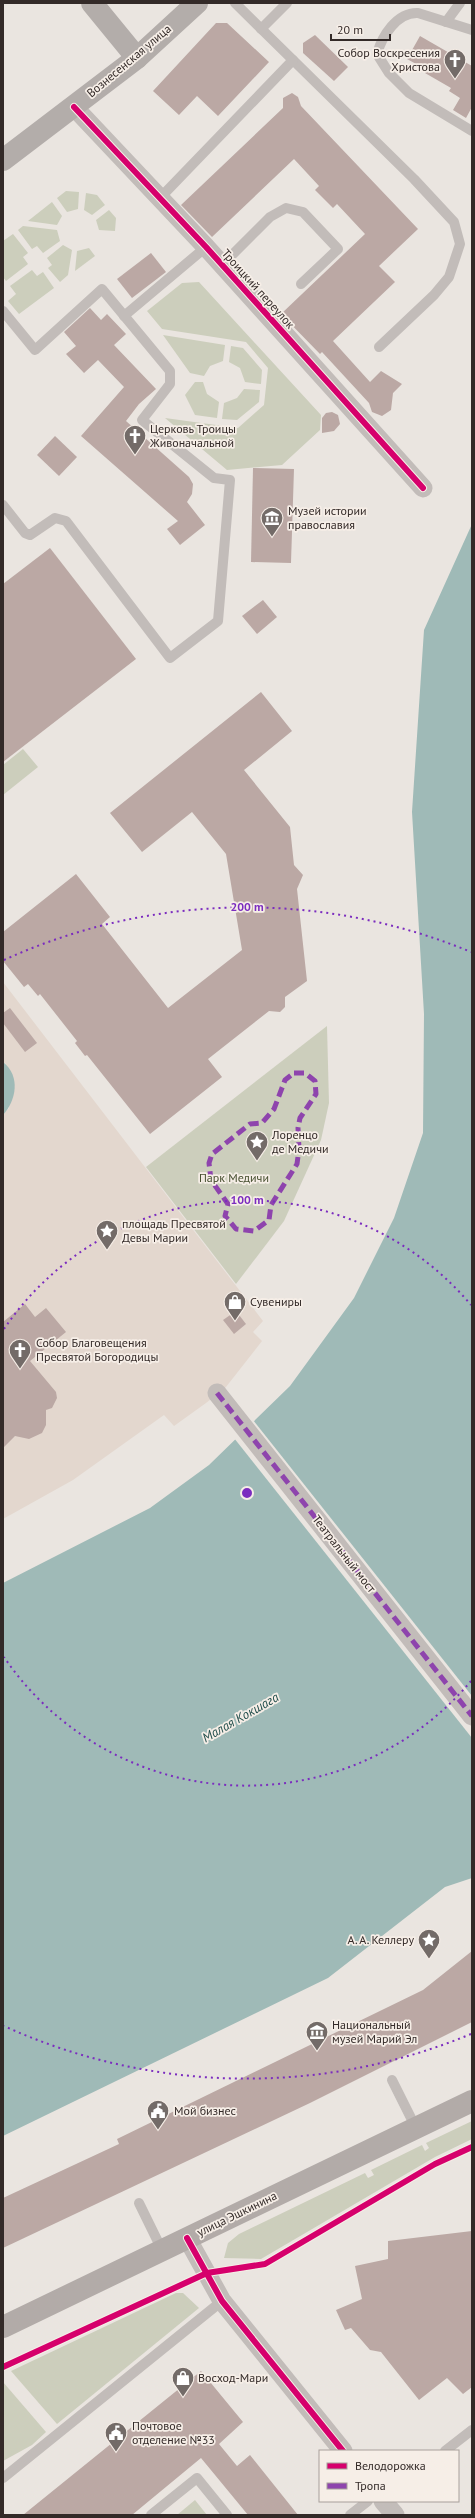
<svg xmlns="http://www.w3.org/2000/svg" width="475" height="2518" font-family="'PT Sans',sans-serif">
<rect width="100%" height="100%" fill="#eae5e0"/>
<!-- green -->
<g fill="#cccebc">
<path d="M66 191 79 192 78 209 67 212 57 198Z"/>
<path d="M86 193 97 195 105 205 92 215 84 210Z"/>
<path d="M52 202 62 216 57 225 28 221Z"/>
<path d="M109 210 116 218 115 231 99 230 96 220Z"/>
<path d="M23 226 57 230 60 241 43 253 37 246 32 249 18 230Z"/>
<path d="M13 234 28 253 23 257 28 264 6 281 3 277V241Z"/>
<path d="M63 245 72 250 68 275 60 282 48 268 52 265 47 258Z"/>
<path d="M89 248 95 256 75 271 77 251Z"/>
<path d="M32 270 37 276 43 272 54 288 19 314 8 301 16 294 10 286Z"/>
<path d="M199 282 321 415 320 430 282 465 227 470 165 418 238 428 264 405 268 368 246 342 162 329 147 311 182 283Z"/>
<path d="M163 335 225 345 223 361 210 366 204 376 190 373Z"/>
<path d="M231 346 243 348 262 370 261 384 245 382 240 368 229 362Z"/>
<path d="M195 382H203L207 394 219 402 217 418 195 415 185 395Z"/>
<path d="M244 389 260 390 259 402 237 420 222 419 224 403 237 398Z"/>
<path d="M23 749 38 767 3 795V765Z"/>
<path d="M327 1026 329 1103 321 1140 284 1221 236 1284 146 1167Z"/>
<path d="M472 2121V2139L435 2157 261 2259 224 2258 228 2243 239 2234 365 2173 368 2178 374 2175 371 2170 422 2145 425 2151 429 2148 426 2143Z"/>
<path d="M176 2293H183L199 2308 57 2424 11 2371Z"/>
<path d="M3 2382 46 2432 32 2445 3 2461Z"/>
<path d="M195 2500 207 2515H177Z"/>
</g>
<!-- plaza -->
<path fill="#e3d7ce" d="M3 982 263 1321 253 1332 262 1341 226 1387 206 1403 174 1426 164 1415 73 1480 3 1519V1115L9 1108 6 1064 3 1062Z"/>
<!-- water -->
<g fill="#9fbab7">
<path d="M472 524V1878L445 1887 328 1978 3 2136V1583L150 1508 209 1465 290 1386 354 1298 394 1218 423 1133 424 1014 412 812 424 630Z"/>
<path d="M3 1062C21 1076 16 1101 3 1115Z"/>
</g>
<!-- pier -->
<path fill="#eae5e0" d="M253 1420 472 1696V1738L234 1438Z"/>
<!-- building -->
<g fill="#bba8a4">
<path d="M216 23H227L269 62 218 116 197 96 179 115 153 91Z"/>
<path d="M315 35 348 67 334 81 303 53V43Z"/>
<path d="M420 36 472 66V107L466 118 453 110 460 98 449 91 451 88 425 73 427 70 407 59Z"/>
<path d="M292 93 298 97 301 106 418 229 379 266 395 282 333 341 370 382 381 371 402 384 393 393 391 410 382 416 372 412 369 403 322 352 320 354 281 314 365 234 337 204 333 208 315 190 319 186 294 159 212 237 181 205 283 108V98Z"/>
<path d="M151 253 166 272 132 298 117 279Z"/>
<path d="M90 308 101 320 107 314 126 334 114 345 156 389 139 404 126 421 189 477 193 484 192 494 187 502 205 525 180 545 167 529 178 521 81 436 124 387 98 360 84 373 66 354 76 346 64 332Z"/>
<path d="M326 413 332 412 338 415 340 424 334 431 322 433V418Z"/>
<path d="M55 436 77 457 59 476 37 455Z"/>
<path d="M253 468 294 469 291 563 251 562Z"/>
<path d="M50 548 136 659 3 762V584Z"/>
<path d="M263 600 277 617 257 634 242 616Z"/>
<path d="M261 692 292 731 244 770 290 827 294 865 303 875 297 889 307 981 285 997V1007L280 1012 269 1011 208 1059 222 1077 150 1134 87 1055 85 1056 75 1043 77 1041 40 994 38 996 28 984 24 987 3 961V932L76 874 110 917 102 924 168 1008 242 950 226 854 192 812 142 852 110 813Z"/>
<path d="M10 1008 37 1043 25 1052 3 1023V1013Z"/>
<path d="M25 1304 35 1317 46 1308 66 1332 30 1361 56 1392 57 1398 52 1408 46 1410V1425L42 1433 29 1439 15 1436 3 1448V1322Z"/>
<path d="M236 1311 246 1324 234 1334 223 1320Z"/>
<path d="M472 1951V2022L310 2103 3 2248V2198L119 2144 117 2139 423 1990Z"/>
<path d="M472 2231V2387L463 2394 447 2378 419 2400 381 2352 370 2350 351 2328 345 2330 336 2310 362 2299 355 2266 388 2259V2241Z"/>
<path d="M201 2371 243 2422 219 2444 237 2466 250 2455 298 2515H248L201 2458 132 2515H23Z"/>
</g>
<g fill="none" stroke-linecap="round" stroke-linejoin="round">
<!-- lane -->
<g stroke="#c2bcb9" stroke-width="10">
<path d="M235 3 414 179 454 222 460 244 449 277 434 295 379 347"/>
<path d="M446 22 460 3"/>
<path d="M261 29 287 3"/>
<path d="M472 30 418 13C397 12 382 36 377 54L389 73 409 93 472 131"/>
<path d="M160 198 293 60"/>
<path d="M222 265 270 217 286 208 303 212 338 249 301 284"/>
<path d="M3 311 35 350 102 289 170 371V384L142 420 214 478 230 480 218 621 170 658 66 521 55 518 30 535 25 533 3 505"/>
<path d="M124 316 206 247"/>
<path d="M392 2080 416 2128"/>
<path d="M139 2203 162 2250"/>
<path d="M445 2451 472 2430"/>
<path d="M3 2478 222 2301"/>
<path d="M151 2515 197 2478 227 2515"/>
<path d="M350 2515 368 2501"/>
</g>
<!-- street -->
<g stroke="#c2bcb9" stroke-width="19">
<path d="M74 107 206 247 423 488"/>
<path d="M217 1393 472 1716"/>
<path d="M187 2238 222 2301 343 2451"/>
<path d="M383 2501 395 2515"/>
</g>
<!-- secondary -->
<g stroke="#b3adaa" stroke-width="22">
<path d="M92 3 137 58"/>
<path d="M3 160 137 58 197 3"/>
</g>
<!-- primary -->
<path stroke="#b2aba8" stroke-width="22" d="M3 2327 472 2101"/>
<!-- quiet -->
<g stroke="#8e44ad" stroke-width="5" stroke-dasharray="10 5" stroke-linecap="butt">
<path d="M294 1073H305L315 1081 316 1094 300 1118 298 1128 299 1149 297 1164 271 1205 269 1220 254 1231 236 1229 225 1216 228 1204 211 1180 209 1163 212 1154 250 1124 262 1123 274 1109 285 1080Z"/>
<path d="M217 1393 472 1716"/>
</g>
<!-- cycleway casing -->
<g stroke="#f6eee7" stroke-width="8">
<g id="cycleway">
<path d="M74 107 206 247 423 488"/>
<path d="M187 2238 222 2301 343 2451"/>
<path d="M3 2367 207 2273 265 2264 435 2164 472 2147"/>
</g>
</g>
<!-- cycleway -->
<use href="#cycleway" stroke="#d6006c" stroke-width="6"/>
</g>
<!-- distance rings -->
<g fill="none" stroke="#7b2cbf" stroke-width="2" stroke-dasharray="2 4">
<path d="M471 1681A293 293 0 0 1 4 1657M4 1329A293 293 0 0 1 471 1305"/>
<path d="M471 2034A586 586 0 0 1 4 2026M4 960A586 586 0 0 1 471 952"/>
</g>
<!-- icons -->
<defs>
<g id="church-pin" transform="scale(1.15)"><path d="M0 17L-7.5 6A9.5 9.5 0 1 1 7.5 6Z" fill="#736b68" stroke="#f6eee7"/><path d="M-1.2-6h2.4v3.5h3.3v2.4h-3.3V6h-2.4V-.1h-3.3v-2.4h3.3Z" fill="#fff"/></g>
<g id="museum-pin" transform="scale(1.15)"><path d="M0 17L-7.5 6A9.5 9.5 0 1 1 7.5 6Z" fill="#736b68" stroke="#f6eee7"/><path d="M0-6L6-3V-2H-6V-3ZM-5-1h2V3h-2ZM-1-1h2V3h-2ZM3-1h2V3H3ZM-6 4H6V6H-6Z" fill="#fff"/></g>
<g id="sight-pin" transform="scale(1.15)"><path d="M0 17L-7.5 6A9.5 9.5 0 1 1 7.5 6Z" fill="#736b68" stroke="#f6eee7"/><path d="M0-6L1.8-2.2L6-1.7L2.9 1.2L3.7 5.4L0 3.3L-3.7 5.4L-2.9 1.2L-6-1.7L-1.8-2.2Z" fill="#fff"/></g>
<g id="shop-pin" transform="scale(1.15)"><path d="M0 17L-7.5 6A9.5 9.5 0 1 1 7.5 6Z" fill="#736b68" stroke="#f6eee7"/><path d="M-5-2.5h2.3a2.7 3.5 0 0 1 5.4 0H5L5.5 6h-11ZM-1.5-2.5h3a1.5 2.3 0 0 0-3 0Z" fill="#fff"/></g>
<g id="civic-pin" transform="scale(1.15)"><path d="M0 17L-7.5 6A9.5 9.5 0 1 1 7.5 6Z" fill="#736b68" stroke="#f6eee7"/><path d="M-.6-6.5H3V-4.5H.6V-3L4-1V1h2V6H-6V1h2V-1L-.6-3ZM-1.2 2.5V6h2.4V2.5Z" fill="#fff"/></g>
</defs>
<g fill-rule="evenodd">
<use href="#church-pin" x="455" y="60"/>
<use href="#church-pin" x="135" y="436"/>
<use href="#museum-pin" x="272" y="518"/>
<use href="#sight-pin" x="257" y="1142"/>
<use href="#sight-pin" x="107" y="1231"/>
<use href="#shop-pin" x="235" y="1302"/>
<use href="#church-pin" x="20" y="1350"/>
<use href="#sight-pin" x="429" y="1940"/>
<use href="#museum-pin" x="317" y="2032"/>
<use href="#civic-pin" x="158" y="2111"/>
<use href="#shop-pin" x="183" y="2378"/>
<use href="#civic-pin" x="116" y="2433"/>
</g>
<g text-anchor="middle" stroke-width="3.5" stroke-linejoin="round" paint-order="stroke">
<!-- poi labels -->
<g font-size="12" fill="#332a28" stroke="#f6eee7" text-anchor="start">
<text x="440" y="57" text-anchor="end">Собор Воскресения<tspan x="440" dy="14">Христова</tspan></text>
<text x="150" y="433">Церковь Троицы<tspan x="150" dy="14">Живоначальной</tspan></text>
<text x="288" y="515">Музей истории<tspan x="288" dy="14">православия</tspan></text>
<text x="272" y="1139">Лоренцо<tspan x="272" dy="14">де Медичи</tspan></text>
<text x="122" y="1228">площадь Пресвятой<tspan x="122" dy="14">Девы Марии</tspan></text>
<text x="250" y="1306">Сувениры</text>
<text x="36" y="1347">Собор Благовещения<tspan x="36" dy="14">Пресвятой Богородицы</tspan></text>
<text x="414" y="1944" text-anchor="end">А. А. Келлеру</text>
<text x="332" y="2029">Национальный<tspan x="332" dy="14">музей Марий Эл</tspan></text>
<text x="174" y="2115">Мой бизнес</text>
<text x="198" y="2382">Восход-Мари</text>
<text x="132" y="2430">Почтовое<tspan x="132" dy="14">отделение №33</tspan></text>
</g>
<!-- street labels -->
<g font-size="12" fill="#332a28" stroke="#f6eee7">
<text transform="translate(129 61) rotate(-40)" y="4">Вознесенская улица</text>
<text transform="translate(258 289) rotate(48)" y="4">Троицкий переулок</text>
<text transform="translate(344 1554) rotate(52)" y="4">Театральный мост</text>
<text transform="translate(237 2214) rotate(-26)" y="4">улица Эшкинина</text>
</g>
<!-- park labels -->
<g font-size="12" fill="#464e2f" stroke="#f6eee7">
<text x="234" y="1182">Парк Медичи</text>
</g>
<!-- water labels -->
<g font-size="13" font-style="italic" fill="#234f4d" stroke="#f6eee7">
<text transform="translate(240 1717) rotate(-30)" y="5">Малая Кокшага</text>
</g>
</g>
<circle cx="247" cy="1493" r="6" fill="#7b2cbf" stroke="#f6eee7" stroke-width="2"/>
<g font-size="12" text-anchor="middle" font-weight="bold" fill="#7b2cbf" stroke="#f6eee7" stroke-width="3.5" stroke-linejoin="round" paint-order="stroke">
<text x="247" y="911">200 m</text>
<text x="247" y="1204">100 m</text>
</g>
<!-- border -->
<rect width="475" height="2518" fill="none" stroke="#332a28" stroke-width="8"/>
<!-- legend -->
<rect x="319" y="2450" width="140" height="52" fill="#f6eee7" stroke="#a8a09b"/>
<rect x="327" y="2463" width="20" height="6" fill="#d6006c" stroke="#a8a09b"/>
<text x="355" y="2470" font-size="12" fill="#332a28">Велодорожка</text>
<rect x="327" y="2483" width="20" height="6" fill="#8e44ad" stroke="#a8a09b"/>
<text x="355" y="2490" font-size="12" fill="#332a28">Тропа</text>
<!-- scale -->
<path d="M331 34v6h59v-6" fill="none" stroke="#332a28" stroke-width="2"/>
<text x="337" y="34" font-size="12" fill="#332a28" stroke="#f6eee7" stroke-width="3" paint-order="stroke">20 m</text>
</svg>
